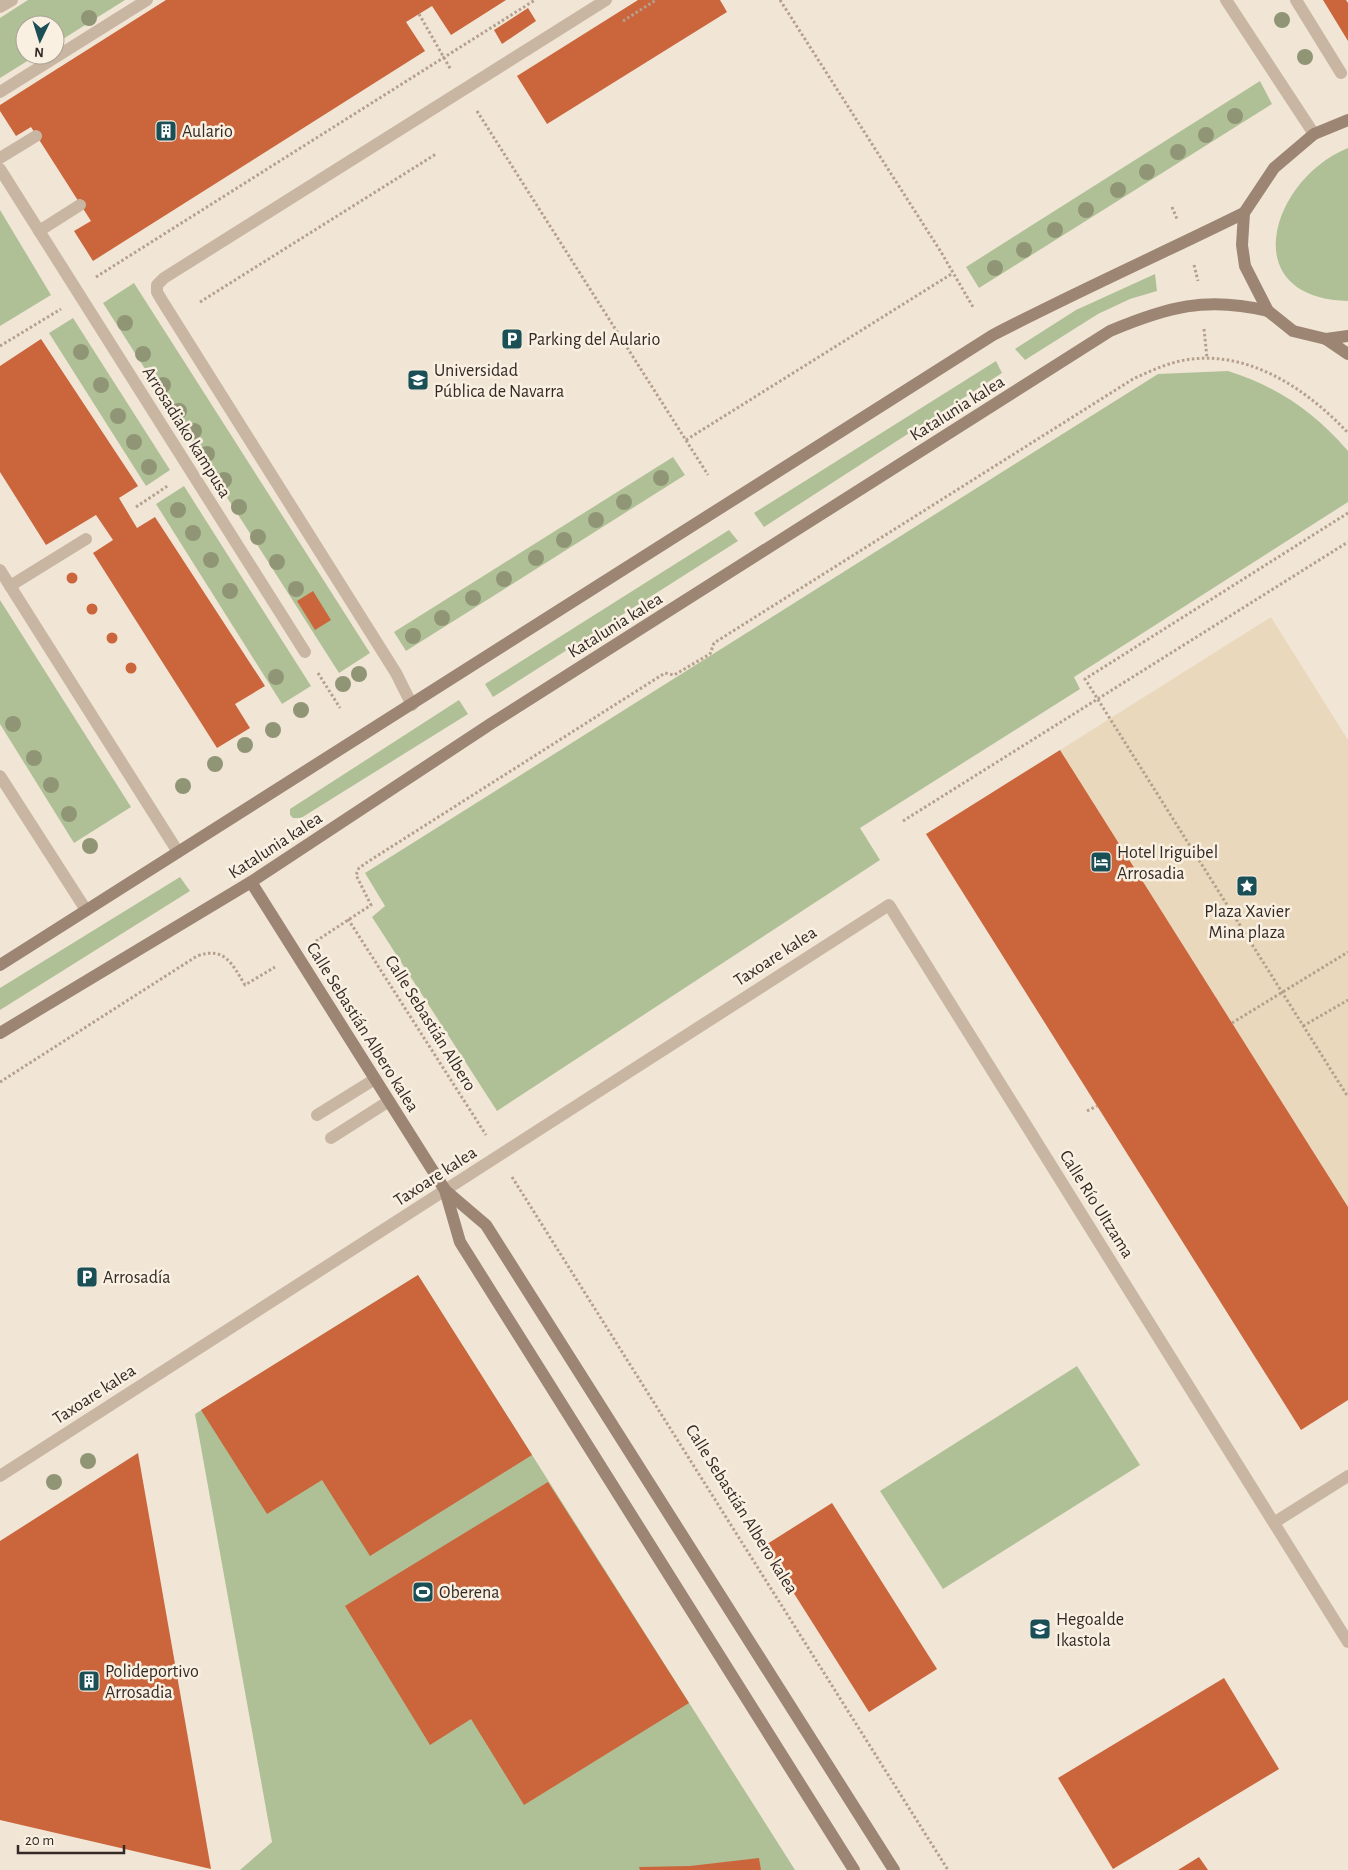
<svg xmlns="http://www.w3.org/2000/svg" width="1348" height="1870" font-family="'Alegreya Sans',sans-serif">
<rect width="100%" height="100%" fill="#f1e6d6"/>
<!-- green -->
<g fill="#b0c096">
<path d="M28 0H125L55 44V25H25V55H37L0 78V18Z"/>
<path d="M1260 81 1272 104 979 288 966 267Z"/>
<path d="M1348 148V301C1234 298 1271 179 1348 148Z"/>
<path d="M0 210 51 295 0 326Z"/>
<path d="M1155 274 1157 291 1130 299 1098 314 1025 360 1015 349 1076 310Z"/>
<path d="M134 283 370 653 339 673 103 303Z"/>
<path d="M73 318 170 470 146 486 49 333Z"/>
<path d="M996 361 1002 373 764 527 754 513Z"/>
<path d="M1228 371C1278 387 1313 411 1348 451V502L1074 677 1080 689 860 828 880 860 497 1111 372 917 385 906 365 873 1158 374Z"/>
<path d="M673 457 685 475 406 651 394 632Z"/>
<path d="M184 486 311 686 282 704 156 504Z"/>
<path d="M729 530 738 541 493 697 485 684Z"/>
<path d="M0 600 131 807 74 843 0 724Z"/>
<path d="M459 700 468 714 301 818H293L290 815V809Z"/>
<path d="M180 877 190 891 0 1010V988Z"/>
<path d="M418 1275 795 1870H240L272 1842 195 1414Z"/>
<path d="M1077 1366 1140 1465 943 1589 880 1491Z"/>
</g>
<!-- plaza -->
<path fill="#ead8bc" d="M1271 617 1348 740V1207L1060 750Z"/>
<!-- building -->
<g fill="#ca653c">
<path d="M166 0H506L451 35 432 6 406 22 425 51 93 261 74 231 91 221 31 127 16 136 0 111V105Z"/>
<path d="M638 0H720L727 12 547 124 517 76Z"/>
<path d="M1323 0H1346L1348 3V41Z"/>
<path d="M528 8 536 21 502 44 494 30Z"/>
<path d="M41 339 138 486 119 498 137 528 155 517 265 686 235 704 250 728 217 748 93 553 113 540 96 515 46 545 0 472V366Z"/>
<circle cx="72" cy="578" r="5.5"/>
<path d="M313 591 331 620 315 630 297 601Z"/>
<circle cx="92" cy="609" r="5.5"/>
<circle cx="112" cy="638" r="5.5"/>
<circle cx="131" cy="668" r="5.5"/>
<path d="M1060 750 1348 1207V1400L1301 1430 926 834Z"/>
<path d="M418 1275 532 1455 370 1556 322 1480 267 1514 201 1410Z"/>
<path d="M138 1453 211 1869 0 1820V1541Z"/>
<path d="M548 1482 689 1703 524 1805 471 1719 430 1745 345 1606Z"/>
<path d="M832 1503 937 1669 869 1712 764 1546Z"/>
<path d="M1224 1678 1279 1769 1113 1869 1058 1778Z"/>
<path d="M1199 1857 1208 1870H1178Z"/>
<path d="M759 1858 761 1870H640L639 1867 690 1866Z"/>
</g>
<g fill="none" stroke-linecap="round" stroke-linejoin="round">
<!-- path -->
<g stroke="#b5a08d" stroke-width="3" stroke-dasharray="2.5 2.5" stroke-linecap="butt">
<path d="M780 0 941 252 973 307"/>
<path d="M419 14 451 70"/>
<path d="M623 21 656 0"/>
<path d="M477 111 708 475"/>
<path d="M1172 207 1177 219"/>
<path d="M1194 265 1198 281"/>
<path d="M96 277 535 0"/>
<path d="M200 302 436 154"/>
<path d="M1204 329 1207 358"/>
<path d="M0 346 61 309"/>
<path d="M686 440 953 273"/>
<path d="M136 507 169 485"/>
<path d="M1348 513 1085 679 1348 1097"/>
<path d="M318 673 340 708"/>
<path d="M903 821 1348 542"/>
<path d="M348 919 486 1135"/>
<path d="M316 941 371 905 356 875 359 868 369 861 665 673 674 675 710 654 714 643 1133 379C1148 372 1163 365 1180 361 1245 347 1306 388 1348 433"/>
<path d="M1232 1023 1348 952"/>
<path d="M1303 1026 1348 1000"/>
<path d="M0 1082 197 956C225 946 232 964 245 985L275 967"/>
<path d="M1087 1111 1097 1106"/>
<path d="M512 1177 948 1870"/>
</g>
<!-- lane -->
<g stroke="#c9b6a2" stroke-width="12">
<path d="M1226 0 1314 134"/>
<path d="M0 570 178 852"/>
<path d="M10 586 86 539"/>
<path d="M412 705 396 673 161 299 157 292V285L164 278 606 0"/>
<path d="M0 776 86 910"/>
<path d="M317 1115 375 1079"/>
<path d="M331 1138 389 1101"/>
</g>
<!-- street -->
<g stroke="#c9b6a2" stroke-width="12">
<path d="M1296 0 1341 73"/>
<path d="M0 7 12 0"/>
<path d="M0 92 147 0"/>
<path d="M0 158 36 136"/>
<path d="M0 169 305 652"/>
<path d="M39 231 80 205"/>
<path d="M0 1476 889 905 1348 1642"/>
<path d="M1275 1522 1348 1476"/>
</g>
<!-- secondary -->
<g stroke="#9d8574" stroke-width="12">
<path d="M1348 120 1314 134 1274 168 1244 213 1242 245 1245 266 1268 311 1293 331 1326 339 1348 336"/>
<path d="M1326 339 1348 354"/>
<path d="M251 882 445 1190 460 1242 854 1870"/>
<path d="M0 965 993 335C1076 292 1161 254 1244 213"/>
<path d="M0 1033 251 882 492 723 1110 331C1167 307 1206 296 1268 311"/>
<path d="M445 1190 486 1225 894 1870"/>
</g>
</g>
<!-- trees -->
<g fill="#909576">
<circle cx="89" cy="18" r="8"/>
<circle cx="1282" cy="20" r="8"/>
<circle cx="1305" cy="57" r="8"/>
<circle cx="1235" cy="116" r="8"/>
<circle cx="1206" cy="135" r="8"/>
<circle cx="1178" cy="152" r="8"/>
<circle cx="1147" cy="172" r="8"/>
<circle cx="1118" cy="190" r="8"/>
<circle cx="1086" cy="210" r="8"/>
<circle cx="1055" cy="230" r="8"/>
<circle cx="1024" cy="250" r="8"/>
<circle cx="995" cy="268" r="8"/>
<circle cx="125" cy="323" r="8"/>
<circle cx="81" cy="352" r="8"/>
<circle cx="143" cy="354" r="8"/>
<circle cx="101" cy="385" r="8"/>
<circle cx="163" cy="385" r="8"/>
<circle cx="179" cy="411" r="8"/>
<circle cx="118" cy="416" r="8"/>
<circle cx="194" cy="431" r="8"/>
<circle cx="134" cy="442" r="8"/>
<circle cx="207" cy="454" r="8"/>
<circle cx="149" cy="467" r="8"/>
<circle cx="661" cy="478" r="8"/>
<circle cx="224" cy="480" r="8"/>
<circle cx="624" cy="502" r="8"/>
<circle cx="239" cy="507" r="8"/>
<circle cx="178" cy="510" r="8"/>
<circle cx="596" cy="520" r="8"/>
<circle cx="193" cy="533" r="8"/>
<circle cx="258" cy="537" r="8"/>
<circle cx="564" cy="540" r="8"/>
<circle cx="536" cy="558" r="8"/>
<circle cx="211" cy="560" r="8"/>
<circle cx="277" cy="562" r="8"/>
<circle cx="504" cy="579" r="8"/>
<circle cx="296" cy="589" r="8"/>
<circle cx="230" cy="591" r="8"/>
<circle cx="473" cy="598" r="8"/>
<circle cx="442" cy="618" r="8"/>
<circle cx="413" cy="636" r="8"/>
<circle cx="359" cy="674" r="8"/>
<circle cx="276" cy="677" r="8"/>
<circle cx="343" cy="684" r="8"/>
<circle cx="301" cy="710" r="8"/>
<circle cx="13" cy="724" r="8"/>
<circle cx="273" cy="730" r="8"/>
<circle cx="245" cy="745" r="8"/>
<circle cx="34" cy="758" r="8"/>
<circle cx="215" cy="764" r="8"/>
<circle cx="51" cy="785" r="8"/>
<circle cx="183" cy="786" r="8"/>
<circle cx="69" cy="814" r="8"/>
<circle cx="90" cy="846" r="8"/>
<circle cx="88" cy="1461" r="8"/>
<circle cx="54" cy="1482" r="8"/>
</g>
<!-- icons -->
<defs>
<g id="building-square" transform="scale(1.125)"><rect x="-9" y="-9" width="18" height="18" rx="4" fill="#1a4f56" stroke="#f9f0e2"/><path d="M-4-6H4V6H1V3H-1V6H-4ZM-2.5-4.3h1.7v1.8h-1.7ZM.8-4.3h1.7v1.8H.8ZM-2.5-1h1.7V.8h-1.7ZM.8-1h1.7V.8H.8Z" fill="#fff"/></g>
<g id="parking-square" transform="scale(1.125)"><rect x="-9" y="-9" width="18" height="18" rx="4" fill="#1a4f56" stroke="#f9f0e2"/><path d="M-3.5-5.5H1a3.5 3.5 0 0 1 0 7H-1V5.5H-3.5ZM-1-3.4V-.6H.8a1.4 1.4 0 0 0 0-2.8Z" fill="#fff"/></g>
<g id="university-square" transform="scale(1.125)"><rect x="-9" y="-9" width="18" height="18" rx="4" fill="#1a4f56" stroke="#f9f0e2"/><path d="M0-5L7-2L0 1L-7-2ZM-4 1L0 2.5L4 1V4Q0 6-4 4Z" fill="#fff"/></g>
<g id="hotel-square" transform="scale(1.125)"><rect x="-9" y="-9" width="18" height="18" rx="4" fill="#1a4f56" stroke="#f9f0e2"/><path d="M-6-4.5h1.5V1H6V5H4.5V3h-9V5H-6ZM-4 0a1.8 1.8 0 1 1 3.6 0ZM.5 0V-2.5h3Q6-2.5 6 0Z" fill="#fff"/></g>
<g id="sight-square" transform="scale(1.125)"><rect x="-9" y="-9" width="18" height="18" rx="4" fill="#1a4f56" stroke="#f9f0e2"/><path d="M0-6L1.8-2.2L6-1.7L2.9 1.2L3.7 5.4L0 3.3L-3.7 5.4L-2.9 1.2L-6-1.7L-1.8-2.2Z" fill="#fff"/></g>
<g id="stadium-square" transform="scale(1.125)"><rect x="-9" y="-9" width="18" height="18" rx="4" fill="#1a4f56" stroke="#f9f0e2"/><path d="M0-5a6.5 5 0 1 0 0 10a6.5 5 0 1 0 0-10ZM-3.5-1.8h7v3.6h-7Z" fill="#fff"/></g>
<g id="school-square" transform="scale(1.125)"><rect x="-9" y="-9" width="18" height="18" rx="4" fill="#1a4f56" stroke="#f9f0e2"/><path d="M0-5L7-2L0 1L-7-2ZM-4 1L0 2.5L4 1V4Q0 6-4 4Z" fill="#fff"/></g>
</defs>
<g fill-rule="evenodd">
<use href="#building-square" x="166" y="131"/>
<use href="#parking-square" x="512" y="339"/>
<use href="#university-square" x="418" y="380"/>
<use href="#hotel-square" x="1101" y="862"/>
<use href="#sight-square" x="1247" y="886"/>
<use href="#parking-square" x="87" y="1277"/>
<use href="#stadium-square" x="423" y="1592"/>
<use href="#school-square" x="1040" y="1629"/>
<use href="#building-square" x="89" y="1681"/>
</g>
<g text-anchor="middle" stroke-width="5" stroke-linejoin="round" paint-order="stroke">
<!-- poi labels -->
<g font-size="18" fill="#342a25" stroke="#f9f0e2" text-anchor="start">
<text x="182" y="137">Aulario</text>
<text x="528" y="345">Parking del Aulario</text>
<text x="434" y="376">Universidad<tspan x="434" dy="21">Pública de Navarra</tspan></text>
<text x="1117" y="858">Hotel Iriguibel<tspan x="1117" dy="21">Arrosadia</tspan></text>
<text x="1247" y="917" text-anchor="middle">Plaza Xavier<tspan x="1247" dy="21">Mina plaza</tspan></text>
<text x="103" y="1283">Arrosadía</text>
<text x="439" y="1598">Oberena</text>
<text x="1056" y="1625">Hegoalde<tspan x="1056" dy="21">Ikastola</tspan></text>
<text x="105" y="1677">Polideportivo<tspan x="105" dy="21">Arrosadia</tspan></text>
</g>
<!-- street labels -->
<g font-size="18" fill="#342a25" stroke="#f9f0e2">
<text transform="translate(957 408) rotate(-32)" y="6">Katalunia kalea</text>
<text transform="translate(187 432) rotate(58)" y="6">Arrosadiako kampusa</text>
<text transform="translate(615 625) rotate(-32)" y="6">Katalunia kalea</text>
<text transform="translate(275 845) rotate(-33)" y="6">Katalunia kalea</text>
<text transform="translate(775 956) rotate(-33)" y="6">Taxoare kalea</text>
<text transform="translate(431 1023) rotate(58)" y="6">Calle Sebastián Albero</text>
<text transform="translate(363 1027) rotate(58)" y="6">Calle Sebastián Albero kalea</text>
<text transform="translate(435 1176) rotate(-33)" y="6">Taxoare kalea</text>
<text transform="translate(1097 1204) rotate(58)" y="6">Calle Río Ultzama</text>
<text transform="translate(94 1394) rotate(-33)" y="6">Taxoare kalea</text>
<text transform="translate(742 1509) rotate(58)" y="6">Calle Sebastián Albero kalea</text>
</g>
</g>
<!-- north arrow -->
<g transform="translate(40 40) rotate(184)"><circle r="24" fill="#f9f0e2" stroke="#aaa196"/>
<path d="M0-4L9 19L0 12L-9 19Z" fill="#1a4f56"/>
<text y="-8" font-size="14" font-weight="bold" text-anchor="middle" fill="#342a25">N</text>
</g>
<!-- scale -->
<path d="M18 1845v8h106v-8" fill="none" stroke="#342a25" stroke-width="2.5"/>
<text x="25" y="1845" font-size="15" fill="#342a25" stroke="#f9f0e2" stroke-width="4" paint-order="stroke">20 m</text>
</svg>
